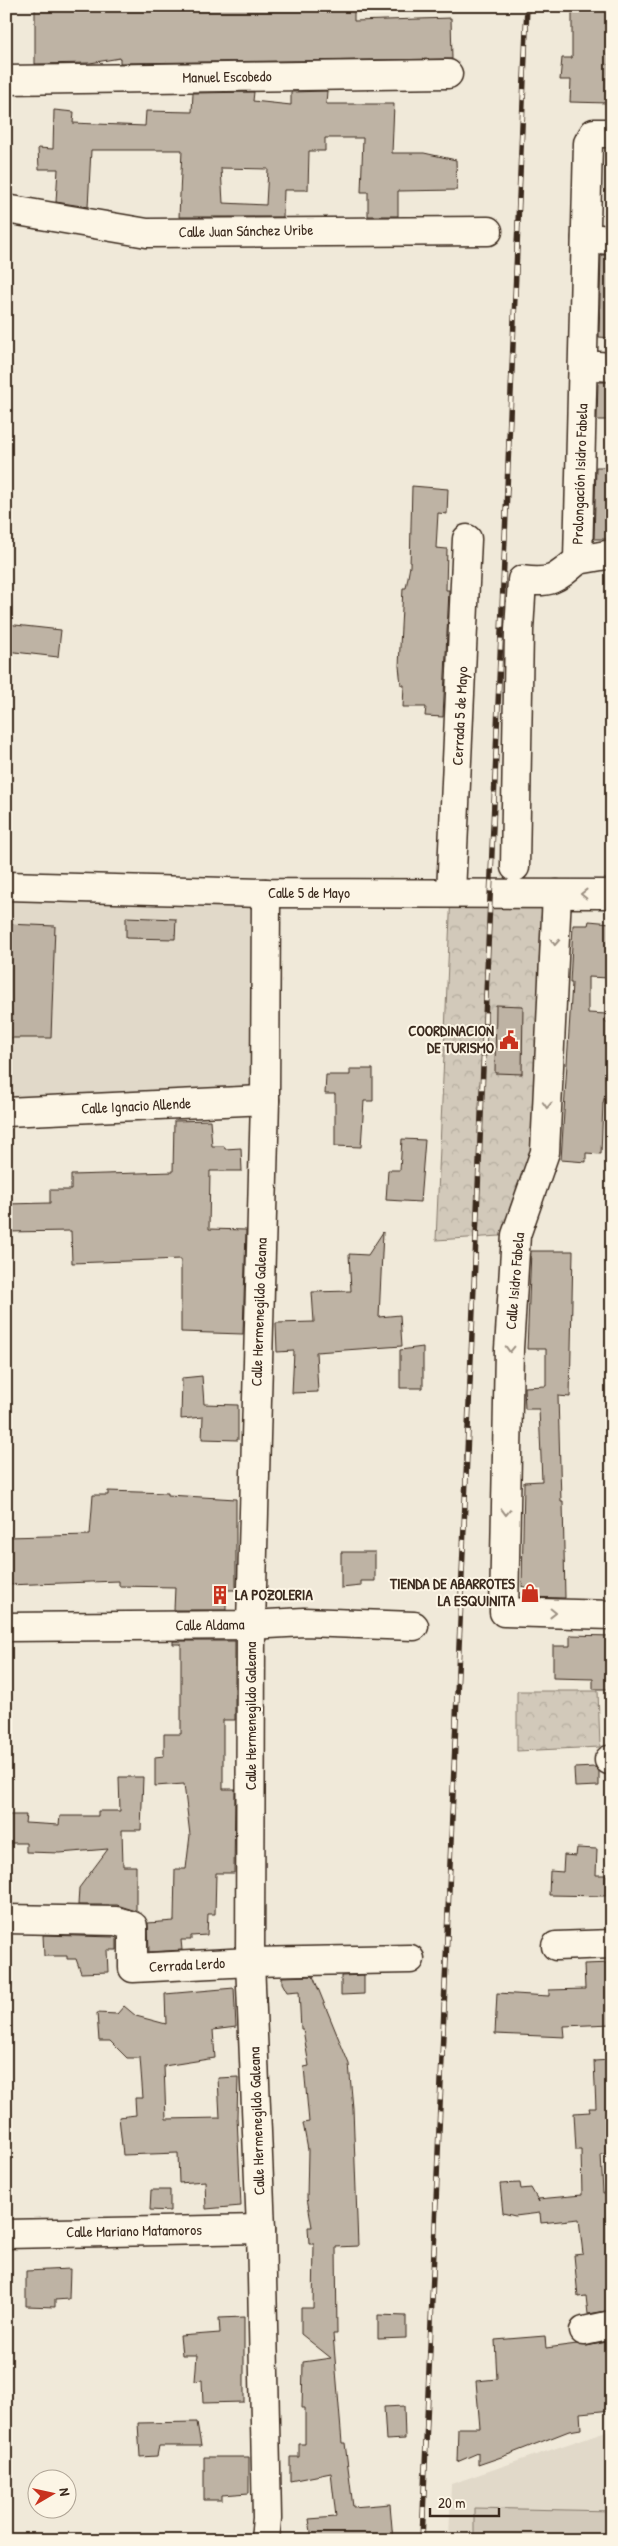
<svg xmlns="http://www.w3.org/2000/svg" width="618" height="2546" font-family="'Patrick Hand',sans-serif">
<defs>
<pattern id="forest-crowns" width="20" height="18" patternUnits="userSpaceOnUse" patternTransform="scale(1.25)"><rect width="20" height="18" fill="#d2c9ba"/><path d="M2 6a3 3 0 1 1 6 0M12 15a3 3 0 1 1 6 0" fill="none" stroke="#b5ad9f"/></pattern>
</defs>
<rect width="100%" height="100%" fill="#f0e9d9"/>
<filter id="ink" filterUnits="userSpaceOnUse"><feTurbulence type="fractalNoise" baseFrequency=".02" numOctaves="2"/><feDisplacementMap in="SourceGraphic" scale="10" xChannelSelector="R" yChannelSelector="G"/><feConvolveMatrix kernelMatrix="1 2 1 2 8 2 1 2 1" color-interpolation-filters="sRGB"/></filter>
<g filter="url(#ink)">
<!-- built -->
<g fill="#e1d9c9">
<path d="M6 900 252 902 250 1093 6 1099Z"/>
<path d="M612 2429V2540H449L451 2484Z"/>
</g>
<!-- forest -->
<g fill="url(#forest-crowns)" stroke="#867a6c">
<path d="M451 893 557 894 545 1152 516 1235 436 1240Z"/>
<path d="M517 1691H598L600 1747 517 1751Z"/>
</g>
<!-- pitch -->
<path fill="#d2c9ba" stroke="#867a6c" d="M474 2508 612 2511V2540H474Z"/>
<!-- building -->
<g fill="#beb3a4" stroke="#3b2a1e" fill-rule="evenodd">
<path d="M35 6H354V21L451 18 452 59 120 63V58L90 63 35 64Z"/>
<path d="M572 6H609L608 103 570 102 571 80H560L562 58H572Z"/>
<path d="M327 91 326 104H394L392 153H424L456 160 457 190 398 191V216H368V192H361L363 138H325V151H309L308 190H284L283 217H179L182 150H91L88 207 56 202 58 169H39L38 148 53 149 54 110 74 112 73 123 145 126 146 111 192 112 193 93 254 92 253 101 291 105V92ZM221 168 268 169 266 205 223 203Z"/>
<path d="M601 255H612V338L599 337Z"/>
<path d="M598 382H612V420H597Z"/>
<path d="M596 467H612V539H594Z"/>
<path d="M412 486 448 489 447 514 438 513 436 548 447 549 446 590H449L443 717 425 716 426 707H403L404 685H401L399 666 403 588H406L410 566Z"/>
<path d="M6 624 61 630 58 657 6 651Z"/>
<path d="M126 917 176 919 175 939 126 938Z"/>
<path d="M589 921 611 923 609 978 588 977V1013L606 1014 605 1022H612V1095H605L603 1103 601 1154 586 1153V1162L561 1160 572 983H570L573 925H588Z"/>
<path d="M6 924 55 926 51 1038H6Z"/>
<path d="M496 1005 523 1006 522 1074 495 1073Z"/>
<path d="M350 1069H373V1101H364L361 1147 335 1146V1094H325L326 1075H350Z"/>
<path d="M210 1120 212 1146H224L225 1149 241 1148 242 1171H210L209 1229 246 1230 243 1334 181 1332V1259L72 1263 71 1231 6 1232V1204L50 1203V1190H71V1175L173 1172 174 1121Z"/>
<path d="M402 1139 425 1140 420 1202 386 1200 388 1170H400Z"/>
<path d="M383 1232 379 1317 400 1315 402 1346 316 1352 318 1392 292 1393 294 1351 277 1352 276 1323 314 1322 312 1292 351 1291 349 1254 368 1255Z"/>
<path d="M531 1251H573L570 1397 558 1396 561 1501H563L565 1598 525 1597V1587H522L524 1482 542 1481 539 1409H525L524 1387 546 1386V1349H527Z"/>
<path d="M423 1347V1388H400V1350Z"/>
<path d="M202 1376 204 1404 238 1405V1440L202 1439 203 1417 181 1419 182 1378Z"/>
<path d="M108 1491 168 1493V1495L236 1499V1590H226V1610H174L175 1587 119 1586V1581L6 1585V1537L90 1535 93 1495H108Z"/>
<path d="M341 1552H375V1581H361V1586L341 1588Z"/>
<path d="M570 1635 612 1636V1689H593V1679L553 1678V1646H570Z"/>
<path d="M173 1641H235V1720H223V1789H235L234 1873H216L215 1914H208L207 1935 191 1936V1940H181L182 1950 149 1952 148 1923 174 1921 175 1869H186L190 1835 184 1784 155 1786V1757L164 1756V1734H181V1644H173Z"/>
<path d="M595 1767 599 1771V1786L575 1787 574 1768Z"/>
<path d="M119 1777H143L141 1830H122L123 1866H136V1911L117 1905H78L79 1888 108 1849 60 1853 26 1852V1843H6V1815H26L25 1823 59 1825 60 1816H98V1811H120Z"/>
<path d="M577 1848 597 1849 596 1875H606V1896L549 1895 550 1871 563 1872 564 1855 576 1856Z"/>
<path d="M43 1935 114 1937 117 1938V1950H107L108 1972 81 1973 76 1959H67V1956H44Z"/>
<path d="M612 1963V2024L564 2026 565 2037 495 2034 497 1993 549 1996V1990L585 1989 584 1964Z"/>
<path d="M364 1975V1994L341 1995V1976Z"/>
<path d="M313 1976 349 2064 353 2108 358 2246 336 2247 337 2334H333L342 2443H345L353 2507 390 2504 393 2540 312 2539 309 2519 336 2517 331 2473 290 2481V2457H299V2444H305V2408H302L303 2362 331 2358 301 2334V2308H313L314 2244H309L308 2227H312L307 2198 308 2150 303 2123 309 2122 304 2067 309 2066 303 2029H301L299 1991 287 1992 282 1983V1977Z"/>
<path d="M234 1988 236 2027 213 2030 215 2058 164 2066 166 2119 220 2118 218 2078 238 2077 237 2117 241 2206 206 2209 205 2181 179 2183 178 2153 123 2155 119 2117 136 2115 135 2098H143L140 2058H127L110 2041H99L97 2013 117 2014 124 2006 136 2016 166 2024 165 1994Z"/>
<path d="M612 2060V2136H605L606 2154H601L603 2193 612 2192V2310L588 2314 586 2296 578 2297 574 2255 583 2254 579 2219 541 2223 540 2213 515 2216 503 2213 500 2184 520 2183 521 2189 531 2188 539 2202 538 2199 582 2195 581 2150H576L574 2113 590 2112 589 2108H596L594 2061Z"/>
<path d="M151 2190H170V2211L150 2210Z"/>
<path d="M70 2269 69 2299 55 2300V2307L26 2306V2271Z"/>
<path d="M378 2315 406 2316V2338L378 2339Z"/>
<path d="M244 2317V2402L203 2403 202 2380 195 2381 197 2355H182L180 2336 220 2333 219 2318Z"/>
<path d="M545 2336 546 2348 577 2344 587 2346 612 2341V2410L580 2413 581 2429 569 2431 510 2454 478 2465V2453L457 2462 458 2428H480L476 2381 497 2379 495 2340Z"/>
<path d="M404 2406 405 2439 386 2440 384 2407Z"/>
<path d="M197 2422 201 2446H159L157 2456 140 2457 138 2423Z"/>
<path d="M204 2457H249V2493L222 2495V2500H204Z"/>
</g>
<g fill="none" stroke-linecap="round" stroke-linejoin="round">
<!-- minor casing -->
<g stroke="#3b2a1e" stroke-width="31">
<g id="minor">
<path d="M6 80 448 74"/>
<path d="M6 209 147 233 488 231"/>
<path d="M586 238 612 240"/>
<path d="M583 365 612 367"/>
<path d="M578 560 612 554"/>
<path d="M515 867 519 630 522 580C551 584 556 579 578 560L588 143 594 133H612"/>
<path d="M451 893 467 539"/>
<path d="M6 1112 265 1100"/>
<path d="M6 1627 251 1625 304 1622 414 1626"/>
<path d="M609 1760H612"/>
<path d="M6 1919 116 1921 133 1926V1968L250 1962 410 1959"/>
<path d="M556 1946 612 1944"/>
<path d="M6 2234 261 2229"/>
<path d="M584 2331 612 2325"/>
<path d="M265 2540 267 2518 261 2229 250 1962 251 1625 265 1100 266 893"/>
</g>
</g>
<!-- major casing -->
<g stroke="#3b2a1e" stroke-width="31">
<g id="major">
<path d="M6 886 266 893 612 894"/>
<path d="M557 894 545 1152 516 1235 509 1349 504 1612 612 1615"/>
</g>
</g>
<!-- minor -->
<use href="#minor" stroke="#fcf5e5" stroke-width="28"/>
<!-- major -->
<use href="#major" stroke="#fcf5e5" stroke-width="28"/>
<!-- rail casing -->
<g stroke="#3b2a1e" stroke-width="5.5">
<path id="rail" d="M422 2540 527 6"/>
</g>
<!-- rail -->
<use href="#rail" stroke="#fcf5e5" stroke-width="4" stroke-dasharray="11" stroke-linecap="butt"/>
</g>
<!-- one-way arrows -->
<defs><path id="oneway-chevron" d="M-2-3.5L2.5 0L-2 3.5" fill="none" stroke-width="1.6" stroke-linecap="round" stroke-linejoin="round" transform="scale(1.25)"/></defs>
<g stroke="#9c9082">
<use href="#oneway-chevron" transform="translate(584 894) rotate(-179)"/>
<use href="#oneway-chevron" transform="translate(555 942) rotate(93)"/>
<use href="#oneway-chevron" transform="translate(547 1105) rotate(93)"/>
<use href="#oneway-chevron" transform="translate(510 1349) rotate(92)"/>
<use href="#oneway-chevron" transform="translate(506 1512) rotate(91)"/>
<use href="#oneway-chevron" transform="translate(553 1613) rotate(1)"/>
</g>
</g>
<!-- icons -->
<defs>
<g id="civic-bare" transform="scale(1.5)"><path d="M-.6-6.5H3V-4.5H.6V-3L4-1V1h2V6H-6V1h2V-1L-.6-3ZM-1.2 2.5V6h2.4V2.5Z" fill="#c8321e" stroke="#fcf5e5" stroke-width="2.5" paint-order="stroke"/></g>
<g id="shop-bare" transform="scale(1.5)"><path d="M-5-2.5h2.3a2.7 3.5 0 0 1 5.4 0H5L5.5 6h-11ZM-1.5-2.5h3a1.5 2.3 0 0 0-3 0Z" fill="#c8321e" stroke="#fcf5e5" stroke-width="2.5" paint-order="stroke"/></g>
<g id="building-bare" transform="scale(1.5)"><path d="M-4-6H4V6H1V3H-1V6H-4ZM-2.5-4.3h1.7v1.8h-1.7ZM.8-4.3h1.7v1.8H.8ZM-2.5-1h1.7V.8h-1.7ZM.8-1h1.7V.8H.8Z" fill="#c8321e" stroke="#fcf5e5" stroke-width="2.5" paint-order="stroke"/></g>
</defs>
<g fill-rule="evenodd">
<use href="#civic-bare" x="509" y="1040"/>
<use href="#shop-bare" x="530" y="1593"/>
<use href="#building-bare" x="220" y="1595"/>
</g>
<g text-anchor="middle" stroke-width="4" stroke-linejoin="round" paint-order="stroke">
<!-- street labels -->
<g font-size="15" fill="#3b2a1e" stroke="#fcf5e5">
<text transform="translate(227 77) rotate(-1)" y="5">Manuel Escobedo</text>
<text transform="translate(246 231) rotate(-1)" y="5">Calle Juan Sánchez Uribe</text>
<text transform="translate(580 474) rotate(-88)" y="5">Prolongación Isidro Fabela</text>
<text transform="translate(460 716) rotate(-87)" y="5">Cerrada 5 de Mayo</text>
<text x="309" y="898">Calle 5 de Mayo</text>
<text transform="translate(136 1106) rotate(-3)" y="5">Calle Ignacio Allende</text>
<text transform="translate(515 1281) rotate(-85)" y="5">Calle Isidro Fabela</text>
<text transform="translate(259 1312) rotate(-88)" y="5">Calle Hermenegildo Galeana</text>
<text transform="translate(210 1625) rotate(-1)" y="5">Calle Aldama</text>
<text transform="translate(251 1716) rotate(-90)" y="5">Calle Hermenegildo Galeana</text>
<text transform="translate(187 1965) rotate(-3)" y="5">Cerrada Lerdo</text>
<text transform="translate(257 2121) rotate(-92)" y="5">Calle Hermenegildo Galeana</text>
<text transform="translate(134 2231) rotate(-1)" y="5">Calle Mariano Matamoros</text>
</g>
<!-- poi labels -->
<g font-size="15" font-weight="bold" fill="#3b2a1e" stroke="#fcf5e5" text-anchor="end">
<text x="494" y="1036">COORDINACION<tspan x="494" dy="17">DE TURISMO</tspan></text>
<text x="515" y="1589">TIENDA DE ABARROTES<tspan x="515" dy="17">LA ESQUINITA</tspan></text>
<text x="235" y="1600" text-anchor="start">LA POZOLERIA</text>
</g>
</g>
<!-- margin -->
<rect width="618" height="2546" fill="none" stroke="#fcf5e5" stroke-width="25"/>
<rect x="12" y="12" width="593" height="2521" fill="none" stroke="#3b2a1e" stroke-width="2" filter="url(#ink)"/>
<!-- north arrow -->
<g transform="translate(52 2494) rotate(81)"><circle r="24" fill="#fcf5e5" stroke="#afa495"/>
<path d="M0-4L9 19L0 12L-9 19Z" fill="#c8321e"/>
<text y="-8" font-size="14" font-weight="bold" text-anchor="middle" fill="#3b2a1e">N</text>
</g>
<!-- scale -->
<path d="M430 2508v8h69v-8" fill="none" stroke="#3b2a1e" stroke-width="2.5"/>
<text x="438" y="2508" font-size="15" fill="#3b2a1e" stroke="#fcf5e5" stroke-width="4" paint-order="stroke">20 m</text>
</svg>
